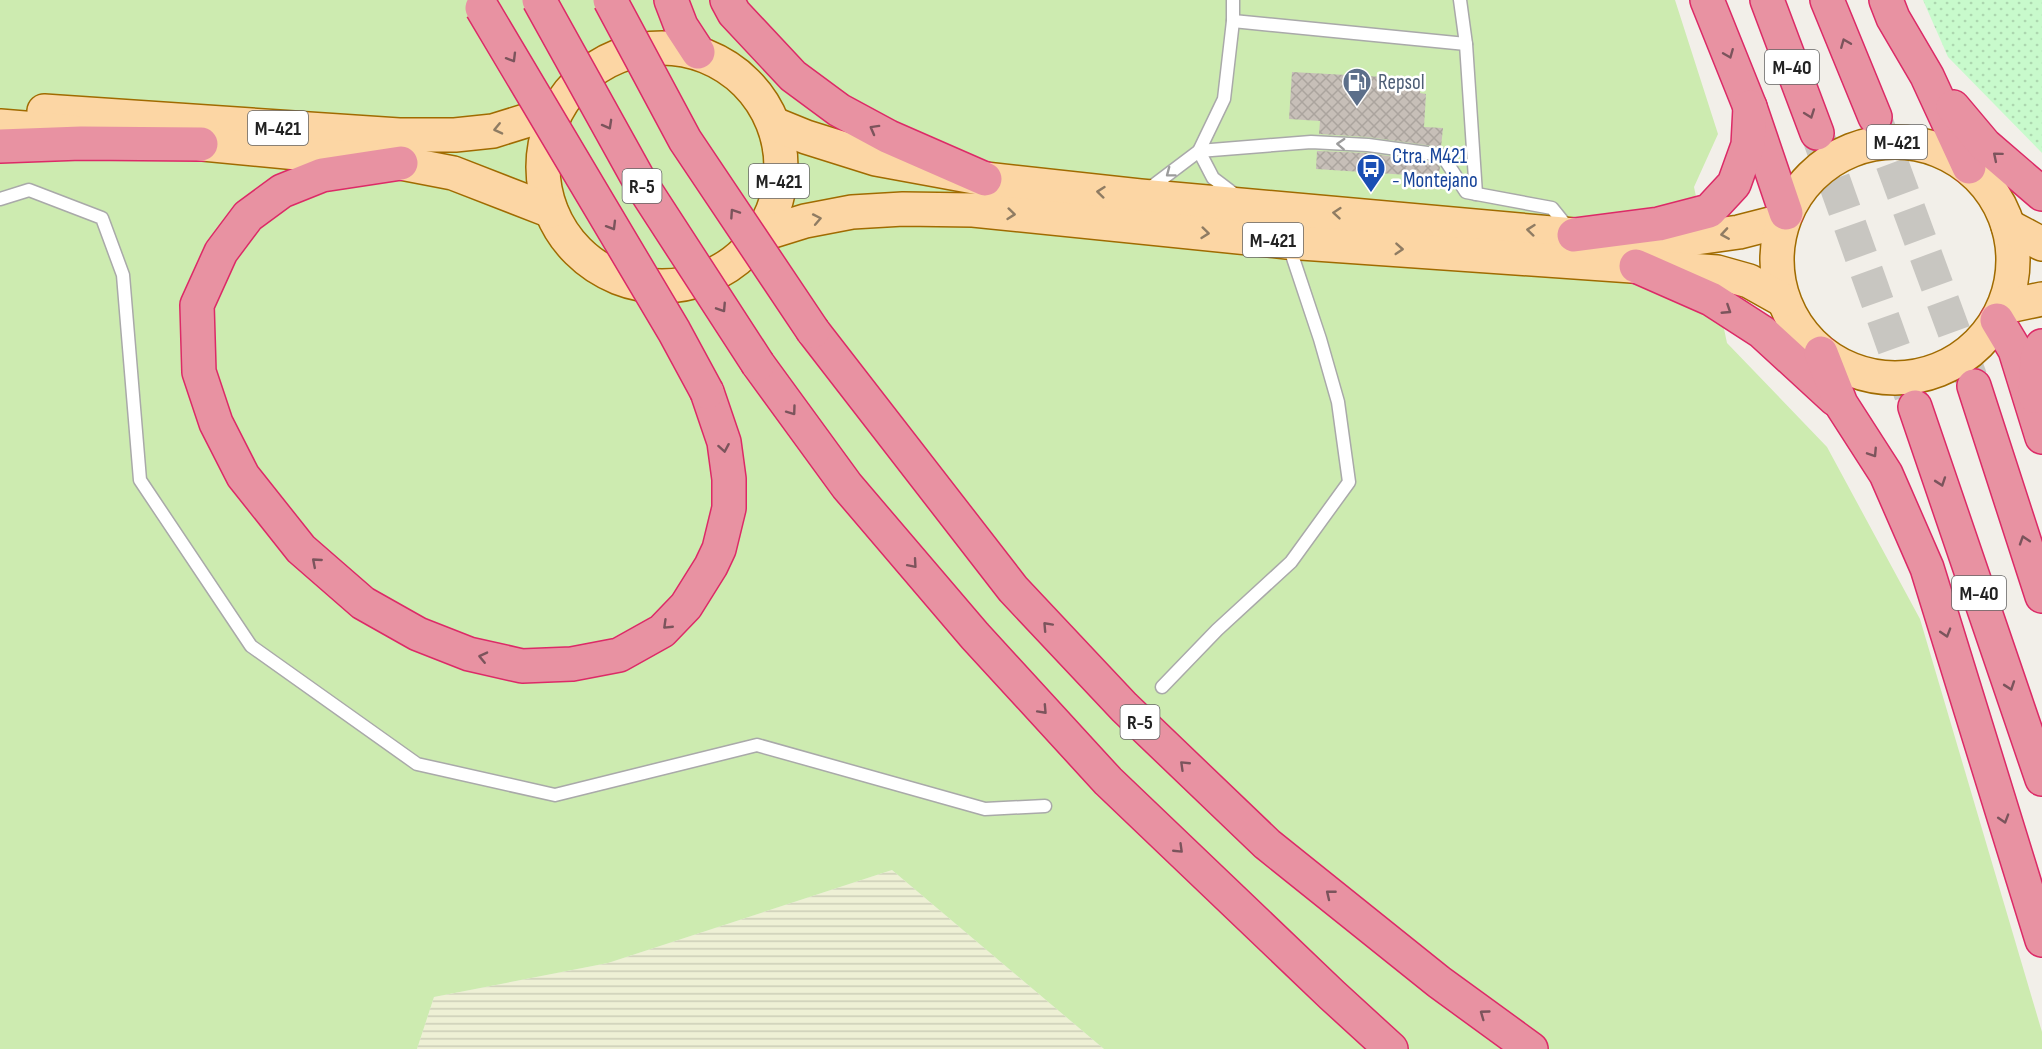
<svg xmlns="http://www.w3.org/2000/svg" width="2042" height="1049" font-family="'Sofia Sans Condensed',sans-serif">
<defs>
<pattern id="farmland-rules" width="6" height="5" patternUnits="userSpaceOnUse" patternTransform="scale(1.5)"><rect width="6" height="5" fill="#eef0d5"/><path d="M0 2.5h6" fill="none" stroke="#ccceb7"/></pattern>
<pattern id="park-dots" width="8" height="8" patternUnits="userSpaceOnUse" patternTransform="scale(1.5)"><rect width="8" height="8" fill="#c8facc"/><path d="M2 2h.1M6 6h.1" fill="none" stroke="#acd6af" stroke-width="1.8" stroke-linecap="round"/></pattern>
<pattern id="building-cross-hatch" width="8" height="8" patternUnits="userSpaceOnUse" patternTransform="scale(1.5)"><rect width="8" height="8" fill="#c7bfb8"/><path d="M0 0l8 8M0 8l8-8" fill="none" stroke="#aba49e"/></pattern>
</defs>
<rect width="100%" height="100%" fill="#f2efe9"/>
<!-- farmland -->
<path fill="url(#farmland-rules)" d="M892 870 1104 1049H417L434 997 608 963Z"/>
<!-- grass -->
<path fill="#cdebb0" d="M0 0H1675L1718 134 1694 187 1727 343 1827 447 1920 619 2042 1032V1049H1104L892 870 608 963 434 997 417 1049H0Z"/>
<!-- park -->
<path fill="url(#park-dots)" d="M1923 0H2042V153L1948 57Z"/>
<!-- building -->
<g fill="url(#building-cross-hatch)">
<path d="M1292 72 1421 79 1420 93 1426 94 1424 127 1443 128 1441 147 1368 137 1319 134 1320 121 1289 119Z"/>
<path d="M1317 151 1367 153 1437 163 1440 167 1439 177 1316 169Z"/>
</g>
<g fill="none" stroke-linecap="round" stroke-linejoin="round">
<!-- motorway-tunnel -->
<g stroke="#c8c6c1" stroke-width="33" stroke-dasharray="33 16" stroke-linecap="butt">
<path d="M1875 117 1974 386"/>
<path d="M1817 133 1915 407"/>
</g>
<!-- service casing -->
<g stroke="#a9a9a9" stroke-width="15">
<g id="service">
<path d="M1460 0 1466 44 1476 194"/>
<path d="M1233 21 1466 44"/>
<path d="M1199 151 1311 142 1368 145 1442 155 1466 192 1552 208 1569 229"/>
<path d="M1199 151 1213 178 1238 197"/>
<path d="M1146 191 1199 151 1224 99 1233 21V0"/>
<path d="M0 199 29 190 102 218 123 275 140 480 251 646 417 764 555 795 757 745 985 809 1045 806"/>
<path d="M1162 687 1217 630 1291 562 1349 482 1338 402 1320 339 1289 246"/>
</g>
</g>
<!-- primary casing -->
<g stroke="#a06b00" stroke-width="36">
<g id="primary">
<circle cx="662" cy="167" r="119"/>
<path d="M44 111 399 135H455L493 131 554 112"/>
<path d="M774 124 806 137 876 159 985 179 1140 196 1574 235 1689 239 1739 232 1782 221"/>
<path d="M0 126 73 132"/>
<path d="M172 141 401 163 453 173 551 211"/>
<circle cx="1895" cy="260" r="118"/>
<path d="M2008 226 2042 244"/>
<path d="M760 235 805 221 852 212 903 209 973 210 1287 242 1717 272 1749 281 1783 300"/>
<path d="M2004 307 2042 299"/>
</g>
</g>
<!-- motorway casing -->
<g stroke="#dc2a67" stroke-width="36">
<g id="motorway">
<path d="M671 0 681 26 698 52"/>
<path d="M727 0 734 13 793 76 839 110 889 137 985 179"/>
<path d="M1707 0 1750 107 1786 213"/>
<path d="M1767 0 1817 133"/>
<path d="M1827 0 1875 117"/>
<path d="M1886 0 1893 18 1927 76 1969 167"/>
<path d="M1953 107 1985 145 2042 194"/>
<path d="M0 146 81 143 201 144"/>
<path d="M401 163 322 175 282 191 248 216 221 252 197 305 199 372 216 423 243 476 301 549 363 603 418 634 469 654 522 666 572 664 619 655 662 631 686 606 711 566 719 549 729 508V479L724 442 707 392"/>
<path d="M1574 235 1659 224 1709 211 1734 184 1748 145 1750 107"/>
<path d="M1636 266 1711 299 1762 332 1835 399"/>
<path d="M1997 320 2015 350 2042 437"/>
<path d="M813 331 1013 589 1124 707 1267 844 1439 982 1531 1049"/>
<path d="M1821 353 1841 404 1886 474 1927 568 2042 940"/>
<path d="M758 364 847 486 975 636 1108 781 1332 995 1391 1049"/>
<path d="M1974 386 2042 596"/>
<path d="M2035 396 2037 358 2042 346"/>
<path d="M1915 407 2042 779"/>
</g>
</g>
<!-- service -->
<use href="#service" stroke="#fff" stroke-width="12"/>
<!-- primary -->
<use href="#primary" stroke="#fcd6a4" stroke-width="33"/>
<!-- motorway -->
<use href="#motorway" stroke="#e892a2" stroke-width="33"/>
<!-- motorway-bridge casing -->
<g stroke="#dc2a67" stroke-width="36" stroke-linecap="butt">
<g id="motorway-bridge">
<path d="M539 0 640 182 758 364"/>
<path d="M610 0 685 140 813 331"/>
<path d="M482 8 674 331 707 392"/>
</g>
</g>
<!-- motorway-bridge -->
<use href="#motorway-bridge" stroke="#e892a2" stroke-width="33"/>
</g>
<!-- one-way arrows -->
<defs><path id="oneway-chevron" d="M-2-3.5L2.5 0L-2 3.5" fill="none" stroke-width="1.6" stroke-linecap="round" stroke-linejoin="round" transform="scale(1.5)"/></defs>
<g stroke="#7b545c">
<use href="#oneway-chevron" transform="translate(1845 43) rotate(-112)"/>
<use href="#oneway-chevron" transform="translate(1729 54) rotate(68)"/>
<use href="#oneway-chevron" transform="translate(512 58) rotate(59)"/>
<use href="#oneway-chevron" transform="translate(1810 114) rotate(70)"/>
<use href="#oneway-chevron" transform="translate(608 125) rotate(61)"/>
<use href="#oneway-chevron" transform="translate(874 129) rotate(-151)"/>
<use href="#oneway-chevron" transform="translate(1997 156) rotate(-140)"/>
<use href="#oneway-chevron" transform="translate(734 213) rotate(-124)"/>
<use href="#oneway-chevron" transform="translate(612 226) rotate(59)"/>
<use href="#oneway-chevron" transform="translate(722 308) rotate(57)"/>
<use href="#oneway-chevron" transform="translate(1727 310) rotate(33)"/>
<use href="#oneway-chevron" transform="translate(792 411) rotate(54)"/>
<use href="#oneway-chevron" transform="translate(724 448) rotate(80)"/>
<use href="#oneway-chevron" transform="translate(1873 453) rotate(57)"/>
<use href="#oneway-chevron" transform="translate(1941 482) rotate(71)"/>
<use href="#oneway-chevron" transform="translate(2024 540) rotate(-108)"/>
<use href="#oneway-chevron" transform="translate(316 562) rotate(-139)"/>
<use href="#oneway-chevron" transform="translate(913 564) rotate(49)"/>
<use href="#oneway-chevron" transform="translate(667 625) rotate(136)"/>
<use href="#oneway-chevron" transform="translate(1047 626) rotate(-133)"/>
<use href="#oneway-chevron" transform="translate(1946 633) rotate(73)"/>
<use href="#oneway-chevron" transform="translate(483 657) rotate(-167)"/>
<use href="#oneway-chevron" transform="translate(2010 686) rotate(71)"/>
<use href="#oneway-chevron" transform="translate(1043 710) rotate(47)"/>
<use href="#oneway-chevron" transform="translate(1184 765) rotate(-136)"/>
<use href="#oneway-chevron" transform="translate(2004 819) rotate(73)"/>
<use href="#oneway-chevron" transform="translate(1179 849) rotate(44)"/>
<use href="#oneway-chevron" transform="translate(1330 894) rotate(-141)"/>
<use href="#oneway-chevron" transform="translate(1484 1014) rotate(-144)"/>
</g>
<g stroke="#8f7c63">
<use href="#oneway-chevron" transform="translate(498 129) rotate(167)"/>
<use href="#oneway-chevron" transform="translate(1101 192) rotate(-174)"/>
<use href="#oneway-chevron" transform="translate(1337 213) rotate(-175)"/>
<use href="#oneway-chevron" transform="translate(1011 214) rotate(6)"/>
<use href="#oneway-chevron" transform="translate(817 219) rotate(-11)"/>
<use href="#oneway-chevron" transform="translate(1531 230) rotate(-174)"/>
<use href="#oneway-chevron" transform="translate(1205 233) rotate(6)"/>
<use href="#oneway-chevron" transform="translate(1725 234) rotate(171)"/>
<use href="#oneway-chevron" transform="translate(1399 249) rotate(4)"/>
</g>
<g stroke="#9c9c9c">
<use href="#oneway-chevron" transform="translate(1341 144) rotate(-177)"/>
<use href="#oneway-chevron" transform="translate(1170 173) rotate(143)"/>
</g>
<!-- icons -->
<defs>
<g id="fuel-pin" transform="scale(1.5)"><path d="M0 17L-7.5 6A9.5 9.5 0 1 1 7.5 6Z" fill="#5c6f8a" stroke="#fff"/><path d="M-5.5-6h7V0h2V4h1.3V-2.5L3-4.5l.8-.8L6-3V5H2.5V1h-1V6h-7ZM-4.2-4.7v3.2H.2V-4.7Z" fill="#fff"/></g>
<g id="bus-pin" transform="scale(1.5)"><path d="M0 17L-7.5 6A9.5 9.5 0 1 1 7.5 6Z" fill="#1a4fb4" stroke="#fff"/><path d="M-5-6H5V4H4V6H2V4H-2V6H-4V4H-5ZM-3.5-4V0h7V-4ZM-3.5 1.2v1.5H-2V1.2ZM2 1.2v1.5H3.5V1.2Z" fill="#fff"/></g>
</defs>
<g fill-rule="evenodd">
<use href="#fuel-pin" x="1357" y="82"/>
<use href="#bus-pin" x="1371" y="168"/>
</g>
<g text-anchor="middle" stroke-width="5" stroke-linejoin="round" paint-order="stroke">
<!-- shield labels -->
<g fill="#fff" stroke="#646464" stroke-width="1.5">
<rect x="1765" y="50" width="54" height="34" rx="4.5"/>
<rect x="248" y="111" width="60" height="34" rx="4.5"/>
<rect x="1867" y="125" width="60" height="34" rx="4.5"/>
<rect x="749" y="164" width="60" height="34" rx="4.5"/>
<rect x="622.5" y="169" width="39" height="34" rx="4.5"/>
<rect x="1243" y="223" width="60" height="34" rx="4.5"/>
<rect x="1952" y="576" width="54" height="34" rx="4.5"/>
<rect x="1120.5" y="705" width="39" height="34" rx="4.5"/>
</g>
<g font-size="20" font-weight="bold" fill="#222">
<text x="1792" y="74">M-40</text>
<text x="278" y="135">M-421</text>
<text x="1897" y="149">M-421</text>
<text x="779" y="188">M-421</text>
<text x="642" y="193">R-5</text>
<text x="1273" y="247">M-421</text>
<text x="1979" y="600">M-40</text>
<text x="1140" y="729">R-5</text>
</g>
<!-- service labels -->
<g font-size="21" fill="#4e5e75" stroke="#fff" text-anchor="start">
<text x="1378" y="89">Repsol</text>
</g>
<!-- transit labels -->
<g font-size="21" fill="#164399" stroke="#fff" text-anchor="start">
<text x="1392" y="163">Ctra. M421<tspan x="1392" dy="24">- Montejano</tspan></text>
</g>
</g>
</svg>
